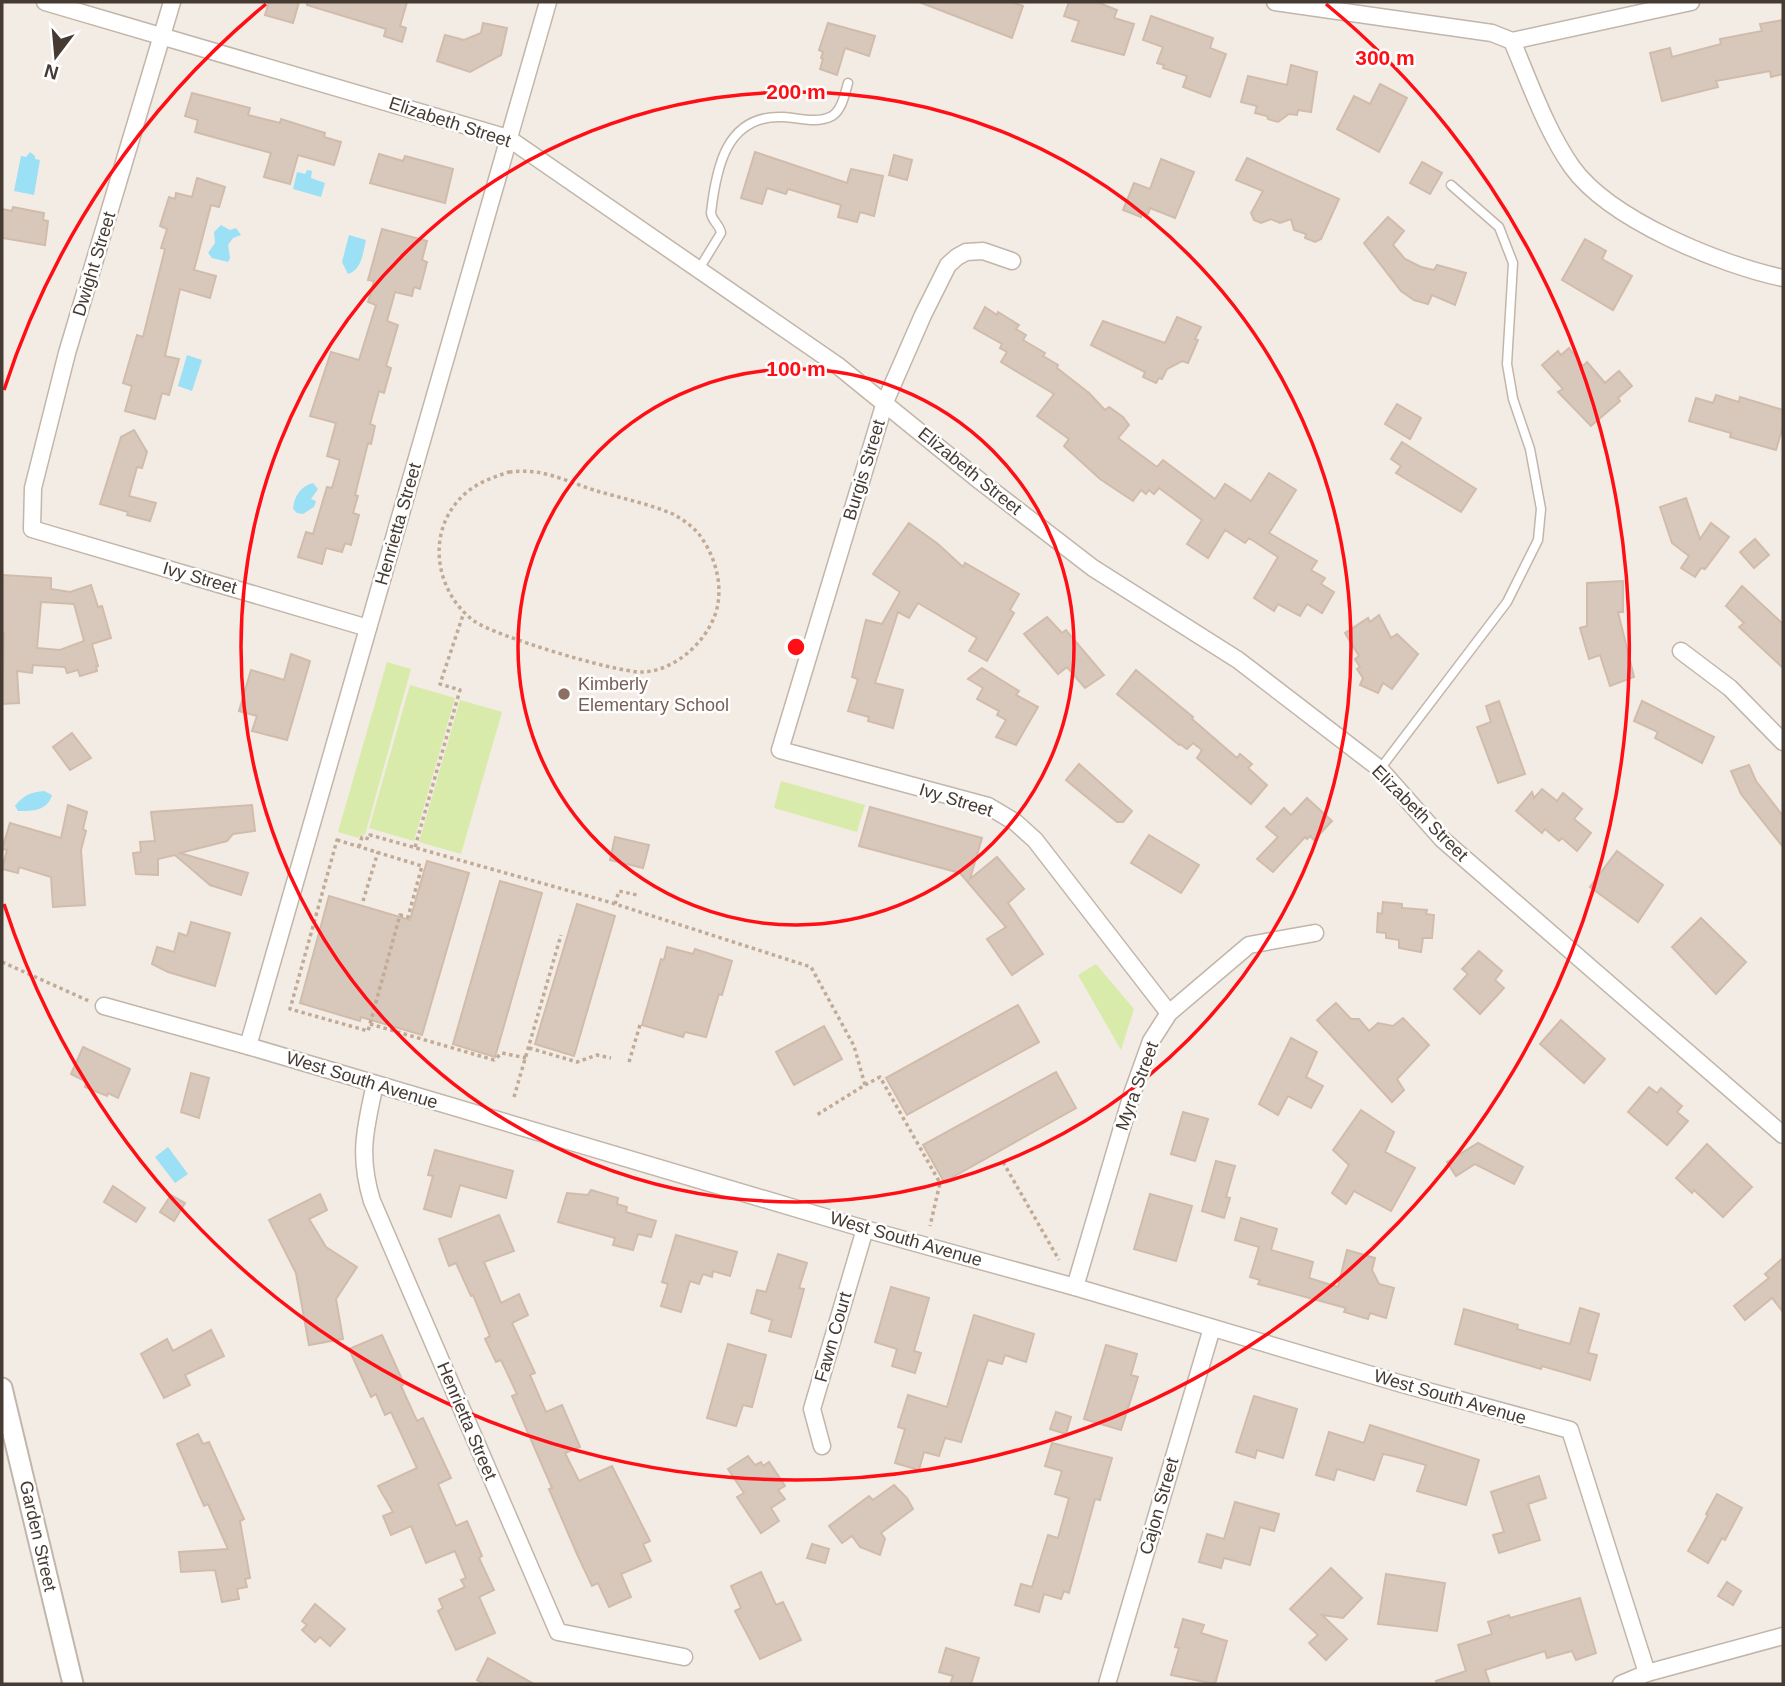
<svg xmlns="http://www.w3.org/2000/svg" width="1785" height="1686" font-family="Helvetica,sans-serif">
<rect width="100%" height="100%" fill="#f3ece4"/>
<!-- green -->
<g fill="#d8ebaa">
<path d="M387 662 411 669 365 835 361 834 359 838 338 832Z"/>
<path d="M410 685 455 698 414 841 369 828Z"/>
<path d="M460 700 502 712 461 854 419 842Z"/>
<path d="M781 781 865 805 857 832 774 808Z"/>
<path d="M1096 964 1134 1009 1121 1050 1078 975Z"/>
</g>
<!-- water -->
<g fill="#9be0f5">
<path d="M30 152 35 156V159L40 160 34 195 14 191 21 156 26 157Z"/>
<path d="M307 170 312 171 311 178 325 183 321 197 293 189 297 172 305 174Z"/>
<path d="M221 225 230 230 236 228 241 235 233 238 228 245 230 258 228 262 212 258 208 253 215 243 214 232Z"/>
<path d="M349 235 366 240C363 252 362 270 348 274L342 262Z"/>
<path d="M187 355 202 360 192 391 178 386Z"/>
<path d="M313 483 318 489 311 499 316 501 314 507 303 514 297 513 293 509C294 497 300 486 313 483Z"/>
<path d="M44 791 52 795C47 811 33 811 18 811L15 806C23 795 32 792 44 791Z"/>
<path d="M168 1147 188 1174 175 1183 155 1157Z"/>
</g>
<!-- building -->
<g fill="#d8c8bc" stroke="#d1bcab" stroke-width="2" fill-rule="evenodd">
<path d="M269 2H299L293 23 265 15Z"/>
<path d="M307 2H407L400 26 406 28 402 42 384 36 386 29 307 5Z"/>
<path d="M919 2H1011L1023 6 1012 38Z"/>
<path d="M1069 2H1097L1117 10 1114 18 1134 24 1124 55 1072 41 1079 21 1064 16Z"/>
<path d="M1151 16 1213 38 1210 48 1226 54 1210 97 1183 87 1187 76 1163 68 1164 65 1157 63 1163 47 1143 40Z"/>
<path d="M1783 20V74L1771 77 1770 71 1716 81 1718 87 1662 101 1650 53 1670 48 1672 57 1721 44 1720 39 1762 31 1760 24Z"/>
<path d="M483 23 507 28 501 55 470 72 437 61 445 35 464 40 481 33Z"/>
<path d="M828 23 875 36 869 56 845 48 837 75 820 69 823 59 821 58 823 52 819 50Z"/>
<path d="M1291 65 1317 72 1311 112 1298 110 1297 115 1289 114 1278 122 1268 119 1267 116 1255 113 1257 106 1241 102 1248 76 1287 85Z"/>
<path d="M1380 84 1407 98 1379 152 1337 129 1354 96 1370 104Z"/>
<path d="M192 93 250 108 248 115 280 123 281 119 325 133 324 137 341 142 334 165 298 155 290 184 264 177 271 153 195 132 198 120 185 116Z"/>
<path d="M755 152 847 183 851 169 883 176 874 216 860 212 857 222 838 217 841 205 788 189 786 194 767 188 762 204 741 198Z"/>
<path d="M379 154 403 161 405 156 453 169 445 203 370 183Z"/>
<path d="M894 155 912 160 907 180 889 175Z"/>
<path d="M1247 158 1339 199 1321 239 1315 242 1305 238 1306 234 1294 230 1291 219 1280 223 1271 219 1261 223 1254 220 1251 213 1263 191 1236 180Z"/>
<path d="M1161 159 1194 172 1175 218 1150 208 1148 214 1143 212 1141 217 1123 210 1134 183 1150 189Z"/>
<path d="M1422 162 1442 173 1430 194 1410 183Z"/>
<path d="M197 178 225 187 219 207 211 205 194 270 216 276 210 298 180 289 165 356 179 359 169 395 162 393 155 419 125 411 132 386 123 383 137 335 143 337 165 249 161 248 167 229 160 226 169 197 175 199 176 193 192 197Z"/>
<path d="M13 207 44 213 43 220 48 221 45 245 2 238V209L12 211Z"/>
<path d="M1388 217 1404 231 1393 245 1405 259 1421 267 1434 270 1437 265 1466 273 1455 305 1432 295 1428 304 1414 300 1401 291 1364 243Z"/>
<path d="M382 229 427 241 422 260 427 262 420 289 414 287 412 296 395 292 387 321 398 325 386 366 391 368 384 393 379 391 370 424 375 426 371 444 368 443 355 495 358 496 353 513 359 515 351 545 345 543 342 552 326 548 322 564 298 557 306 532 313 534 327 487 332 488 340 460 327 456 336 423 310 416 331 352 359 360 376 305 368 302 374 281 368 280Z"/>
<path d="M1585 239 1606 251 1602 259 1632 276 1613 310 1562 280Z"/>
<path d="M985 307 997 315 998 312 1019 325 1016 329 1026 335 1023 340 1045 353 1043 356 1058 365 1057 368 1089 393 1105 410 1109 407 1123 417 1129 425 1118 438 1157 467 1163 460 1215 499 1225 484 1251 501 1269 473 1296 490 1269 533 1317 561 1311 570 1325 578 1321 584 1334 592 1322 613 1307 604 1300 616 1278 604 1274 611 1254 598 1278 557 1249 538 1245 543 1225 530 1208 558 1187 544 1202 520 1159 488 1154 494 1149 490 1146 494 1141 490 1133 501 1100 479 1064 446 1069 439 1037 416 1054 394 1001 362 1007 352 1000 348 1002 344 974 328Z"/>
<path d="M1177 317 1201 327 1195 339 1198 340 1188 363 1182 361 1167 369 1162 379 1159 378 1156 383 1143 377 1145 372 1091 345 1103 321 1165 343Z"/>
<path d="M1569 348 1583 366 1587 362 1605 383 1619 371 1632 386 1618 398 1620 401 1591 426 1558 392 1563 389 1542 365 1558 351 1561 355Z"/>
<path d="M1716 395 1739 402 1740 397 1783 410V426L1776 450 1730 437 1731 433 1689 421 1696 398 1713 403Z"/>
<path d="M1397 404 1421 418 1410 439 1385 424Z"/>
<path d="M134 430 147 452 142 468 137 467 129 496 156 503 150 521 127 515 128 512 100 504 121 437Z"/>
<path d="M1402 442 1476 489 1461 512 1396 473 1401 466 1391 459Z"/>
<path d="M1686 498 1700 539 1711 523 1729 537 1705 569 1701 568 1695 577 1681 568 1689 556 1672 543 1660 507Z"/>
<path d="M909 523 938 544 963 567 965 563 1019 594 1010 610 1014 613 987 661 969 651 977 638 918 603 909 618 898 612 875 683 903 690 893 728 868 721 869 717 848 711 858 679 852 677 866 620 882 624 900 592 873 574Z"/>
<path d="M1755 539 1769 555 1754 568 1740 552Z"/>
<path d="M2 575 51 578V589L70 592 91 585 98 607 102 606 111 638 92 644 98 666H96L97 671 80 676 78 670 67 673 65 667 33 665 32 673 17 671 19 703 2 704 4 633H2ZM41 602 74 604 84 641 60 650 37 648Z"/>
<path d="M1623 581V612H1618L1634 677 1610 686 1600 655 1589 659 1580 628 1587 626V583Z"/>
<path d="M1742 586 1783 624V668L1739 627 1744 623 1726 606Z"/>
<path d="M1379 615 1391 638 1397 634 1418 654 1392 689 1383 683 1378 693 1360 685 1363 678 1357 669 1360 667 1355 659 1359 656 1345 633 1368 618 1370 622Z"/>
<path d="M1047 617 1062 633 1066 630 1104 675 1085 688 1067 667 1058 674 1024 634Z"/>
<path d="M291 654 310 661 287 740 252 731 257 716 239 711 251 670 284 680Z"/>
<path d="M982 668 1019 691 1016 695 1038 707 1016 745 996 737 1006 720 997 715 999 711 977 699 983 688 968 679Z"/>
<path d="M1136 670 1193 717 1192 719 1237 758 1240 754 1252 764 1248 768 1267 785 1251 804 1197 758 1202 750 1193 743 1187 749 1180 744 1179 745 1117 694Z"/>
<path d="M1499 701 1525 774 1498 783 1477 727 1491 722 1486 706Z"/>
<path d="M1642 701 1714 737 1702 763 1655 738 1658 732 1634 721Z"/>
<path d="M72 733 91 758 70 770 53 747Z"/>
<path d="M1079 764 1132 811 1123 822H1117L1066 780Z"/>
<path d="M1749 765 1756 781 1783 816V847L1741 794 1731 771Z"/>
<path d="M1542 789 1557 801 1563 793 1582 809 1574 819 1591 833 1577 851 1562 838 1559 841 1545 829 1542 833 1516 811 1532 792 1534 798Z"/>
<path d="M1307 798 1332 821 1314 840 1310 836 1307 839 1305 837 1273 872 1257 859 1278 837 1266 827 1284 808 1291 815Z"/>
<path d="M68 805 87 812 83 829 86 831 81 850 85 905 53 907 51 877 19 867 18 873 2 869 7 850 2 849 10 823 61 838Z"/>
<path d="M252 805 255 831 233 834 227 841 180 853 248 873 241 895 210 885 175 855 158 859V875L136 874 133 853 141 852 140 842 155 841 151 812Z"/>
<path d="M870 807 982 838 970 879 997 857 1024 889 1008 903 1043 954 1012 975 987 939 1006 927 960 873 859 846Z"/>
<path d="M1149 835 1199 865 1181 893 1131 863Z"/>
<path d="M615 837 649 845 643 868 610 860Z"/>
<path d="M1617 851 1663 885 1638 922 1590 887Z"/>
<path d="M427 861 469 873 422 1035 361 1017 360 1021 300 1003 329 896 410 920Z"/>
<path d="M500 881 542 893 495 1057 453 1044Z"/>
<path d="M1383 902 1402 904V908L1427 910 1426 914 1434 915 1432 938H1423L1421 952 1399 948V940L1386 938V933L1377 932 1378 913 1382 914Z"/>
<path d="M577 904 615 916 574 1056 535 1044Z"/>
<path d="M1701 918 1746 962 1716 994 1672 947Z"/>
<path d="M191 922 230 933 215 986 168 972 152 964 157 947 174 952 179 933 187 936Z"/>
<path d="M667 947 693 954 695 949 732 961 722 995 719 994 706 1037 685 1032 683 1037 642 1025 661 959 664 960Z"/>
<path d="M1479 951 1502 971 1495 980 1504 988 1480 1014 1454 989 1468 974 1462 969Z"/>
<path d="M1336 1003 1351 1019H1359L1369 1031 1378 1023 1393 1026 1403 1018 1429 1045 1397 1079 1404 1090 1392 1102 1317 1020Z"/>
<path d="M1018 1005 1039 1042 907 1115 886 1078Z"/>
<path d="M1561 1020 1605 1059 1584 1083 1540 1044Z"/>
<path d="M824 1026 842 1059 794 1085 776 1052Z"/>
<path d="M1291 1038 1317 1052 1306 1077 1323 1086 1311 1108 1288 1096 1278 1115 1259 1104Z"/>
<path d="M83 1047 130 1069 118 1098 108 1093 107 1096 85 1087 87 1082 71 1074Z"/>
<path d="M1056 1072 1076 1108 944 1182 923 1145Z"/>
<path d="M191 1073 209 1078 199 1118 181 1112Z"/>
<path d="M1649 1087 1657 1093 1661 1088 1682 1106 1677 1112 1688 1121 1667 1145 1628 1112Z"/>
<path d="M1361 1110 1394 1132 1385 1152 1415 1168 1391 1211 1354 1191 1346 1204 1332 1193 1349 1165 1333 1150Z"/>
<path d="M1183 1112 1208 1119 1195 1161 1171 1154Z"/>
<path d="M1478 1143 1523 1167 1514 1184 1475 1164 1456 1176 1447 1162Z"/>
<path d="M1707 1144 1752 1187 1723 1217 1694 1190 1692 1193 1676 1178Z"/>
<path d="M435 1150 513 1171 506 1198 460 1185 451 1217 424 1209 433 1176 428 1175Z"/>
<path d="M1216 1161 1235 1166 1226 1197 1230 1198 1224 1218 1202 1211Z"/>
<path d="M113 1186 145 1208 136 1222 104 1202Z"/>
<path d="M591 1190 618 1198 617 1204 627 1207 626 1212 656 1221 651 1237 638 1234 633 1250 613 1245 615 1238 558 1222 567 1193 588 1195Z"/>
<path d="M320 1194 327 1210 309 1219 326 1247 357 1267 336 1299 343 1339 309 1345 296 1273 269 1220Z"/>
<path d="M1150 1194 1192 1206 1176 1261 1134 1249Z"/>
<path d="M171 1195 185 1203 174 1221 160 1212Z"/>
<path d="M499 1215 514 1251 484 1262 501 1303 519 1294 528 1315 512 1323 535 1373 530 1375 546 1412 562 1405 580 1447 565 1453 579 1481 612 1466 650 1541 643 1544 651 1561 621 1574 631 1597 609 1607 598 1583 592 1586 577 1554 549 1489 552 1488 512 1396 517 1394 501 1360 496 1362 485 1339 490 1336 473 1295 471 1296 456 1263 449 1266 439 1239Z"/>
<path d="M1241 1218 1277 1229 1271 1250 1313 1262 1309 1278 1338 1287 1347 1250 1375 1258 1372 1270 1379 1284 1394 1288 1386 1318 1370 1313 1368 1319 1344 1312 1346 1308 1258 1284 1260 1280 1250 1277 1259 1247 1235 1240Z"/>
<path d="M676 1235 737 1252 730 1276 713 1271 712 1277 703 1274 699 1284 690 1281 681 1312 661 1306 668 1284 662 1282Z"/>
<path d="M778 1254 807 1263 799 1288 804 1289 791 1337 769 1331 772 1320 751 1313 757 1290 766 1292Z"/>
<path d="M1783 1258V1312L1772 1298 1745 1320 1734 1306 1769 1278 1765 1274Z"/>
<path d="M891 1287 929 1298 914 1351 921 1353 915 1373 892 1366 897 1349 875 1342Z"/>
<path d="M1580 1308 1599 1314 1588 1353 1597 1355 1590 1380 1542 1366 1541 1369 1455 1344 1464 1309 1518 1325 1517 1329 1570 1344Z"/>
<path d="M974 1315 1034 1334 1026 1362 1005 1355 1002 1364 988 1360 961 1442 945 1438 939 1456 924 1452 919 1470 895 1463 905 1429 898 1427 908 1395 947 1407Z"/>
<path d="M211 1330 224 1356 185 1375 190 1385 164 1398 141 1354 167 1339 173 1351Z"/>
<path d="M382 1335 404 1384 401 1386 417 1421 423 1418 451 1478 438 1484 456 1526 467 1521 482 1556 479 1558 494 1590 479 1597 495 1633 456 1650 438 1611 443 1608 439 1599 465 1587 461 1580 466 1578 455 1551 426 1563 411 1526 391 1535 383 1516 393 1512 378 1486 417 1468 391 1412 385 1415 376 1394 371 1397 349 1349Z"/>
<path d="M728 1344 766 1355 752 1407 743 1405 736 1426 707 1418Z"/>
<path d="M1106 1345 1137 1354 1131 1375 1138 1377 1121 1430 1084 1419Z"/>
<path d="M1254 1396 1297 1409 1283 1458 1257 1450 1255 1458 1236 1452Z"/>
<path d="M1056 1412 1071 1417 1066 1434 1050 1429Z"/>
<path d="M1370 1425 1479 1460 1466 1505 1417 1491 1426 1465 1393 1456 1383 1454 1374 1480 1337 1469 1334 1480 1316 1475 1329 1432 1364 1443Z"/>
<path d="M198 1434 203 1444 209 1442 244 1519 240 1521 250 1578 245 1579 247 1587 237 1589 239 1599 222 1602 215 1570 181 1572 179 1552 228 1549 208 1504 204 1506 177 1444Z"/>
<path d="M1052 1443 1112 1458 1100 1500 1095 1499 1069 1593 1064 1591 1061 1599 1044 1594 1039 1612 1015 1605 1021 1584 1032 1587 1048 1535 1058 1538 1069 1498 1055 1494 1062 1471 1045 1466Z"/>
<path d="M748 1456 755 1465 761 1462 763 1466 769 1462 785 1486 778 1490 785 1499 771 1508 779 1521 761 1533 737 1497 744 1493 728 1469Z"/>
<path d="M1539 1476 1546 1498 1528 1504 1540 1540 1499 1553 1493 1535 1504 1532 1491 1492Z"/>
<path d="M894 1485 907 1498 913 1509 881 1533 885 1539 880 1555 860 1547 852 1536 842 1543 829 1526 869 1496 873 1500Z"/>
<path d="M1717 1494 1742 1508 1725 1540 1722 1538 1708 1563 1688 1551 1708 1515 1706 1514Z"/>
<path d="M1235 1502 1279 1514 1274 1531 1260 1527 1250 1565 1224 1558 1221 1568 1199 1562 1207 1534 1224 1539Z"/>
<path d="M812 1544 829 1549 825 1563 807 1558Z"/>
<path d="M1331 1568 1362 1598 1343 1618 1322 1615 1347 1639 1326 1660 1309 1643 1318 1635 1290 1609Z"/>
<path d="M761 1572 776 1605 783 1602 801 1640 760 1659 735 1611 741 1608 731 1586Z"/>
<path d="M1386 1574 1445 1583 1437 1631 1378 1624Z"/>
<path d="M1727 1582 1741 1591 1733 1605 1718 1596Z"/>
<path d="M1580 1598 1596 1653 1576 1660 1572 1651 1547 1658 1545 1651 1485 1670 1490 1684H1437L1436 1681 1466 1671 1458 1645 1492 1634 1488 1622 1509 1615 1510 1618Z"/>
<path d="M315 1604 345 1629 330 1646 320 1637 315 1642 302 1630 307 1625 302 1621Z"/>
<path d="M1183 1619 1204 1625 1201 1633 1227 1641 1215 1684 1171 1675 1179 1648 1175 1647Z"/>
<path d="M946 1648 979 1658 971 1684H950L953 1676 939 1672Z"/>
<path d="M488 1658 534 1684H484L477 1680Z"/>
</g>
<g fill="none" stroke-linecap="round" stroke-linejoin="round">
<!-- service casing -->
<g stroke="#c2b5a9" stroke-width="11">
<g id="service">
<path d="M699 269 721 233C720 225 712 221 711 213 716 168 726 114 784 117 799 118 817 124 832 116 842 110 845 93 848 83"/>
<path d="M1380 769 1507 602 1538 540 1541 509 1530 449 1513 399 1507 364 1513 263 1499 227 1451 185"/>
</g>
</g>
<!-- minor casing -->
<g stroke="#c2b5a9" stroke-width="19">
<g id="minor">
<path d="M45 2 508 138 837 365 980 481 1093 568 1238 660 1380 769 1442 839 1783 1135"/>
<path d="M172 2 67 353 33 488 32 529 368 628"/>
<path d="M1275 2 1492 33 1512 41C1530 83 1546 130 1572 167 1610 220 1721 265 1783 278"/>
<path d="M1512 41 1691 2"/>
<path d="M1012 261 983 251 966 252 957 257 948 265 923 315 885 402 780 750 988 806 1015 822 1035 840 1169 1013"/>
<path d="M1681 651 1730 688 1783 742"/>
<path d="M104 1006 248 1046 865 1229 1075 1287 1402 1384 1570 1430 1647 1673"/>
<path d="M248 1046 548 2"/>
<path d="M375 1084C365 1129 358 1156 372 1201L558 1632 684 1657"/>
<path d="M1075 1287 1132 1094 1151 1041 1169 1013 1249 945 1315 933"/>
<path d="M822 1446 812 1409 865 1229"/>
<path d="M1107 1684 1212 1328"/>
<path d="M1621 1684 1647 1673 1783 1636"/>
</g>
</g>
<!-- tertiary casing -->
<g stroke="#c2b5a9" stroke-width="23">
<path id="tertiary" d="M2 1388 73 1684"/>
</g>
<!-- path -->
<g stroke="#c2ab96" stroke-width="3.5" stroke-dasharray="3.5 3.5" stroke-linecap="butt">
<path d="M509 472C518 471 527 471 536 472 556 475 577 485 597 491 621 498 649 504 673 514 682 519 691 525 698 533 713 552 722 579 718 603 713 637 676 672 641 672 614 672 495 636 474 621 433 590 425 527 467 492 479 482 494 477 509 472Z"/>
<path d="M337 840 422 866 408 917 400 915 368 1031 290 1009Z"/>
<path d="M359 847 362 837 369 839 370 835 609 902 811 967 854 1046 865 1085 815 1116"/>
<path d="M415 847 460 690 440 684 464 612"/>
<path d="M363 901 378 852"/>
<path d="M615 904 619 891 637 895"/>
<path d="M2 962 89 1001"/>
<path d="M370 1024 494 1060 502 1053 526 1058"/>
<path d="M529 1048 577 1062 597 1055 611 1058"/>
<path d="M629 1062 640 1025"/>
<path d="M865 1085 880 1077 940 1183 930 1226"/>
<path d="M514 1097 561 935"/>
<path d="M1003 1162 1059 1260"/>
</g>
<!-- service -->
<use href="#service" stroke="#fff" stroke-width="8"/>
<!-- minor -->
<use href="#minor" stroke="#fff" stroke-width="16"/>
<!-- tertiary -->
<use href="#tertiary" stroke="#fff" stroke-width="19"/>
</g>
<!-- distance rings -->
<g fill="none" stroke="#ff0f15" stroke-width="3.5">
<circle cx="796" cy="647" r="278"/>
<circle cx="796" cy="647" r="555"/>
<path d="M4 390A833 833 0 0 1 266 4M1326 4A833 833 0 1 1 4 904"/>
</g>
<!-- markers -->
<circle fill="#8d6e63" stroke="#fff" stroke-width="2.5" cx="564" cy="694" r="7"/>
<g text-anchor="middle" stroke-width="5" stroke-linejoin="round" paint-order="stroke">
<!-- street labels -->
<g font-size="18" fill="#463b33" stroke="#fff">
<text transform="translate(450 122) rotate(18)" y="6">Elizabeth Street</text>
<text transform="translate(94 264) rotate(-73)" y="6">Dwight Street</text>
<text transform="translate(864 470) rotate(-73)" y="6">Burgis Street</text>
<text transform="translate(970 471) rotate(39)" y="6">Elizabeth Street</text>
<text transform="translate(398 524) rotate(-74)" y="6">Henrietta Street</text>
<text transform="translate(200 578) rotate(16)" y="6">Ivy Street</text>
<text transform="translate(956 800) rotate(17)" y="6">Ivy Street</text>
<text transform="translate(1420 813) rotate(45)" y="6">Elizabeth Street</text>
<text transform="translate(362 1080) rotate(17)" y="6">West South Avenue</text>
<text transform="translate(1137 1086) rotate(-70)" y="6">Myra Street</text>
<text transform="translate(906 1239) rotate(16)" y="6">West South Avenue</text>
<text transform="translate(833 1337) rotate(-74)" y="6">Fawn Court</text>
<text transform="translate(1450 1397) rotate(16)" y="6">West South Avenue</text>
<text transform="translate(467 1421) rotate(67)" y="6">Henrietta Street</text>
<text transform="translate(1159 1506) rotate(-74)" y="6">Cajon Street</text>
<text transform="translate(38 1536) rotate(77)" y="6">Garden Street</text>
</g>
<!-- education labels -->
<g font-size="18" fill="#785e54" stroke="#fff" text-anchor="start">
<text x="578" y="690">Kimberly<tspan x="578" dy="21">Elementary School</tspan></text>
</g>
</g>
<circle cx="796" cy="647" r="10" fill="#ff0f15" stroke="#fff" stroke-width="3.5"/>
<g font-size="21" text-anchor="middle" font-weight="bold" fill="#ff0f15" stroke="#fff" stroke-width="5" stroke-linejoin="round" paint-order="stroke">
<text x="1385" y="65">300 m</text>
<text x="796" y="99">200 m</text>
<text x="796" y="376">100 m</text>
</g>
<!-- border -->
<rect width="1785" height="1686" fill="none" stroke="#463b33" stroke-width="7"/>
<!-- north arrow -->
<g transform="translate(56 56) rotate(196)" stroke="#ffffff" stroke-width="5" paint-order="stroke">
<path d="M0-5L12 26L0 18L-12 26Z" fill="#463b33"/>
<text y="-10" font-size="19" font-weight="bold" text-anchor="middle" fill="#463b33">N</text>
</g>
</svg>
